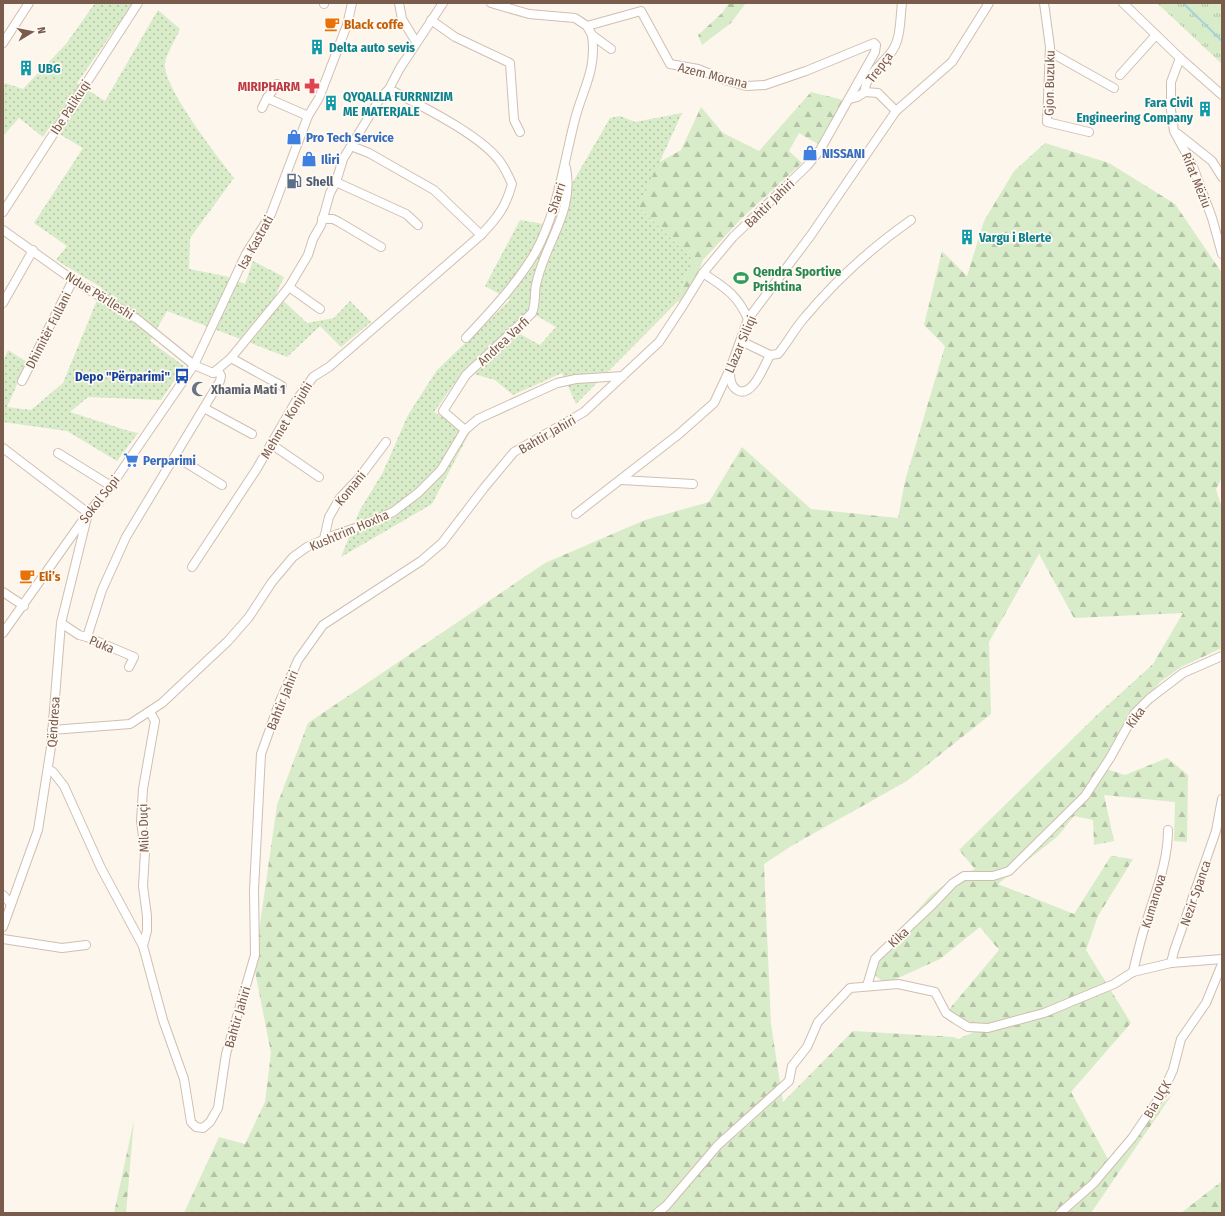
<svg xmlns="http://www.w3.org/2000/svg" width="1225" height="1216" font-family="'Fira Sans Condensed',sans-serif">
<defs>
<pattern id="grass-dots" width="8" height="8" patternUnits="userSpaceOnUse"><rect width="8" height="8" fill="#d8ecc9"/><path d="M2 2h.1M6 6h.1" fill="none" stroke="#b4c2a5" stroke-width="1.8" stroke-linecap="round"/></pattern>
<pattern id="forest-firs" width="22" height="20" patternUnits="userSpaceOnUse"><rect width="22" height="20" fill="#d8ecc9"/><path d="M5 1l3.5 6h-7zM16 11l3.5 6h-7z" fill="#b4c2a5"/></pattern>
<pattern id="park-tufts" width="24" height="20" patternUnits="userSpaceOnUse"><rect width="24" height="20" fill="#d8ecc9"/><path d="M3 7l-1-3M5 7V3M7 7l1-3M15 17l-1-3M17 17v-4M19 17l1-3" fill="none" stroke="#b4c2a5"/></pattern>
</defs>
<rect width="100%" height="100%" fill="#fdf6ec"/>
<!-- grass -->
<g fill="url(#grass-dots)" fill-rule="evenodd">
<path d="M95 3H133L77 83 105 101 158 10 180 29C176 39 167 52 165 63 162 86 218 157 234 178L190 238 189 269 225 276 245 284 253 261 284 277 276 294 307 323 334 318 350 301 371 322 341 347 320 326 287 357 167 311 150 341 184 366 161 400 88 397 70 412 129 431 138 433 117 461 67 431 3 422V362L8 350 27 362 7 407 31 410 63 383 102 288 56 260 67 246 34 223 83 148 49 128 43 137 19 118 3 136V86L5 83 23 89 66 44Z"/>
<path d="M682 113 639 207 691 258 677 302 576 404 562 373 513 395 495 380 463 371 434 412 470 432 432 504 341 557 360 510 383 472 408 415 437 370 510 300 485 286 520 220 555 226 563 199 610 118 620 116 635 122ZM530 312 556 327 540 345 520 334Z"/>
</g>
<!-- forest -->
<g fill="url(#forest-firs)" fill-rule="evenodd">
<path d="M729 3H746L731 23 702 45 698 35 722 13Z"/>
<path d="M811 92 843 100 818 144 799 133 789 151 802 163 742 218 703 260 688 299 677 302 691 258 639 207 658 163 681 150 701 107 723 133 759 151Z"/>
<path d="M1045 143 1109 163 1175 204 1222 273V478L1216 489 1222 508V648L1181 667 1160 682 1135 713 1128 715 1100 767 1125 775 1167 758 1188 775 1187 842 1174 841 1175 802 1104 795 1114 841 1094 845 1093 820 1074 816 1058 836 998 884 1074 914 1111 856 1133 859 1098 916 1086 950 1131 1023 1071 1092 1108 1159 1173 1093 1091 1213H184L219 1137 245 1144 265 1102 271 1053 254 966 277 805 308 723 545 563 645 520 709 502 742 447 811 509 898 518 905 481 945 346 924 325 942 251 967 276 984 221 1014 171ZM1039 554 1074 618 1183 613 1153 664 1098 714 959 850 975 869 952 879 931 895 882 950 873 973 885 984 940 959 980 927 999 950 946 1013 981 1029 958 1039 954 1037 853 1031 783 1102 771 1024 764 864 793 845 907 781 991 714 989 642Z"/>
<path d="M134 1120 126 1213H114Z"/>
<path d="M1222 1181V1213H1181Z"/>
</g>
<!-- park -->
<path fill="url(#park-tufts)" d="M1157 3H1222V64Z"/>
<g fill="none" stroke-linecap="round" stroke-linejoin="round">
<!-- stream -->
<path stroke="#a5d3da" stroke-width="2" d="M1183 3 1222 41"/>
<!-- minor casing -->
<g stroke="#d1beb0" stroke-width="10">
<g id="minor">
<path d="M399 3 402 19 416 42"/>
<path d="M491 3 529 14 575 18 587 26 592 35 611 49"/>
<path d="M1044 3 1050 47 1047 122 1089 132"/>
<path d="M1123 3 1180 58 1222 95"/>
<path d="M324 4V3"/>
<path d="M431 20 455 37 510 63 514 120 520 132"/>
<path d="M3 43 29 3"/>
<path d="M1050 52 1114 88"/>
<path d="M1180 58 1171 82V110L1174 131 1192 164 1212 218 1222 254"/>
<path d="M1120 75 1156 35"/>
<path d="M865 92 878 93 896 111"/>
<path d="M267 98 277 84"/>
<path d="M850 99 857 97 865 92C864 76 883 64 892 51 901 39 900 18 902 3"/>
<path d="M262 108 267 98 308 116"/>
<path d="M1178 134 1212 161 1222 177"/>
<path d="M351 146 369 153 434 190 481 235"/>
<path d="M336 182 406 214 418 225"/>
<path d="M3 212 138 3"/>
<path d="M322 219H333L339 222 381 247"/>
<path d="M3 230 73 280 137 319 194 365 213 373 219 372 221 376 220 381 126 537 102 590 87 637"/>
<path d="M703 273C724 287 737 294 748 319"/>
<path d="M289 287 320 309"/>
<path d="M3 303 33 250"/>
<path d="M743 334 745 343 770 355 778 354C788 342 795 328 805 317 836 280 871 248 911 220"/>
<path d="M466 338C491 311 516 285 535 253 557 213 563 167 574 123 582 89 597 72 592 35"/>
<path d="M231 358 282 386"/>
<path d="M730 370C730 377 730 386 737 390 752 399 764 366 770 355"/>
<path d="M213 373 231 358 289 287 308 255 313 239 321 225 330 193 336 182 343 159 381 97 389 89 400 68 443 3"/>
<path d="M22 381 73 280"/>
<path d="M204 408 252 434"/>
<path d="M465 430 443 411 466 375 532 313C536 304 534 295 536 285 544 244 575 212 566 168"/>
<path d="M271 444 319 477"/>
<path d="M3 448 88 513 61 623 51 747 38 830 3 927"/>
<path d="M58 453 111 486"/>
<path d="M175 456 222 485"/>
<path d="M621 480 693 484"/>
<path d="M576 514 679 434 714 403 730 369 748 319 811 235 896 111 952 62 989 3"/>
<path d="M324 539 329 517 340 498 359 478 386 442"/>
<path d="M192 567 256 470 296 401 313 377 329 367 481 235C497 218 506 207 512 184 509 177 505 169 501 163 482 135 419 105 389 89"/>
<path d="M3 592 24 606"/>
<path d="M61 623 79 635 87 637 134 657 129 667"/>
<path d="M3 633 88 513 111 486 194 365 246 254 271 214 308 116 319 98 347 25 352 3"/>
<path d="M52 730 130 724 162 703 228 641 249 617 272 582 293 557 307 547 332 536 364 525 393 512 418 493 441 470 465 430 478 419 557 383 576 379 623 376"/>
<path d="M48 769 53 772 64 786 101 868 143 946 163 1020 184 1079 191 1122 196 1127 203 1128 210 1122 218 1108 226 1054 255 955 254 890 261 754 280 701 298 660 323 625 421 561 442 543 484 488 514 452 584 412 659 342 684 304 703 273 733 237 807 166 820 150 875 52 876 45 874 43 806 71 765 85 746 86 725 80 698 69 670 64 641 11 587 26"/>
<path d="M3 895 11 904"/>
<path d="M3 939 62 948 86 945"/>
<path d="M143 946 147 931V916L143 886 145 852 141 821 143 789 155 721 150 712"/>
<path d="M1171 963 1174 951 1216 831 1222 799"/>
<path d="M1133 972C1137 955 1141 937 1147 920 1156 890 1168 862 1168 830"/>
<path d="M867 986 875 959 881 953 933 904 953 883 964 876H993L1009 871 1085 796 1110 758 1135 713 1149 699 1183 673 1222 656"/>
<path d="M657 1213 666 1206 718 1145 789 1081 792 1066 807 1047 818 1022 850 988 898 984 935 992 946 1013 955 1019 968 1027 988 1028 1044 1013 1114 984 1133 972 1171 963 1222 959"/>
<path d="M1060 1213 1094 1183 1132 1138 1162 1094 1173 1070 1181 1039 1206 1003 1222 964"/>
</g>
</g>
<!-- minor -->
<use href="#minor" stroke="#fff" stroke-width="8"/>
</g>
<!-- icons -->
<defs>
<g id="cafe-bare" transform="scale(1.2)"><path d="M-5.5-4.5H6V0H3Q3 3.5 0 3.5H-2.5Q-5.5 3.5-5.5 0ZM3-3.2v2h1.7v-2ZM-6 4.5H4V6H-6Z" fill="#e8710a" stroke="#fffaf3" stroke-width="2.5" paint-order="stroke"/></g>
<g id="building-bare" transform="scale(1.2)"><path d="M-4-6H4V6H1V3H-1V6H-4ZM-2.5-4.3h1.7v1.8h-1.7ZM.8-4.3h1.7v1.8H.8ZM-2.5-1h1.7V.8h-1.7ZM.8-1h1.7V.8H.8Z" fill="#0f9aa8" stroke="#fffaf3" stroke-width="2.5" paint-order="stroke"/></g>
<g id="pharmacy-bare" transform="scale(1.2)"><path d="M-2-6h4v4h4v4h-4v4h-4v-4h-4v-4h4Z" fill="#e0444e" stroke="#fffaf3" stroke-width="2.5" paint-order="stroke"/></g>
<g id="shop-bare" transform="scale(1.2)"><path d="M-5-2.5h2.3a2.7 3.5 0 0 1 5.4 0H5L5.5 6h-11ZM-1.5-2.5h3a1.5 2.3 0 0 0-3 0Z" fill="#3f7fe0" stroke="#fffaf3" stroke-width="2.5" paint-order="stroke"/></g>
<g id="fuel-bare" transform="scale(1.2)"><path d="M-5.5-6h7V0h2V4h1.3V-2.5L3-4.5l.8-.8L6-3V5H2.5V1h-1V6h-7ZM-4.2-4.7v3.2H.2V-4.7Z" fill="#5c6f8a" stroke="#fffaf3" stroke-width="2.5" paint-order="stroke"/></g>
<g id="stadium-bare" transform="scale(1.2)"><path d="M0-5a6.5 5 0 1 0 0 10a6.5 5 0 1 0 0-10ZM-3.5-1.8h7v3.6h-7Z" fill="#2e9e5b" stroke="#fffaf3" stroke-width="2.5" paint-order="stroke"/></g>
<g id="bus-bare" transform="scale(1.2)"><path d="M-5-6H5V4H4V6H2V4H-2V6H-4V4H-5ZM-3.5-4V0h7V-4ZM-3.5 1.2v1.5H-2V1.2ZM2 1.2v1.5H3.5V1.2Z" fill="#1a4fb4" stroke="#fffaf3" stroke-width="2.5" paint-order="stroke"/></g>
<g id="mosque-bare" transform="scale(1.2)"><path d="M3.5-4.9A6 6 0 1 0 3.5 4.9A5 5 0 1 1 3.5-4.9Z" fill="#6b7280" stroke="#fffaf3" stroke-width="2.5" paint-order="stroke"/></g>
<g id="supermarket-bare" transform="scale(1.2)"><path d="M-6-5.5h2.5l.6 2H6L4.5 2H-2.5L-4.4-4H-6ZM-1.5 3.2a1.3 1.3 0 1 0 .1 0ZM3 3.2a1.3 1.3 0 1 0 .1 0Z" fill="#3f7fe0" stroke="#fffaf3" stroke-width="2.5" paint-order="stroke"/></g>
</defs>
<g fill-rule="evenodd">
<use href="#cafe-bare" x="332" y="24"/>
<use href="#building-bare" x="317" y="47"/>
<use href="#building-bare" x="26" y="68"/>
<use href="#pharmacy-bare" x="312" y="86"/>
<use href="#building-bare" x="331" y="103"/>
<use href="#building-bare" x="1205" y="109"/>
<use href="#shop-bare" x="294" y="137"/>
<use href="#shop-bare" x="810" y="153"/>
<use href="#shop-bare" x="309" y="159"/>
<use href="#fuel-bare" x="294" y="181"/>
<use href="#building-bare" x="967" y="237"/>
<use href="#stadium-bare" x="741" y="278"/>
<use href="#bus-bare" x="182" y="376"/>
<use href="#mosque-bare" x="199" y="389"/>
<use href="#supermarket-bare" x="131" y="460"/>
<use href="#cafe-bare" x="27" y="576"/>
</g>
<g text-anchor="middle" stroke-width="3.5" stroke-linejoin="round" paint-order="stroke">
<!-- food labels -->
<g font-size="13" font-weight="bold" fill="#c56008" stroke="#fffaf3" text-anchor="start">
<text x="344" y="29">Black coffe</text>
<text x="39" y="581">Eli’s</text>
</g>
<!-- culture labels -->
<g font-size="13" font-weight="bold" fill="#0d838f" stroke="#fffaf3" text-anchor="start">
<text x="329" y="52">Delta auto sevis</text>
<text x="38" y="73">UBG</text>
<text x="343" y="101">QYQALLA FURRNIZIM<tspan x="343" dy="15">ME MATERJALE</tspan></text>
<text x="1193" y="107" text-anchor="end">Fara Civil<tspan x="1193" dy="15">Engineering Company</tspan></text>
<text x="979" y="242">Vargu i Blerte</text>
</g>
<!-- street labels -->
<g font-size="13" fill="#7a5c4d" stroke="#fffaf3">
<text transform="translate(879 67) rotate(-53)" y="5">Trepça</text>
<text transform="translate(713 75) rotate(14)" y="5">Azem Morana</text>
<text transform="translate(1049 83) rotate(-89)" y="5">Gjon Buzuku</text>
<text transform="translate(70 107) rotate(-57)" y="5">Ibe Palikuqi</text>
<text transform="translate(1197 180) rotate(68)" y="5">Rifat Mëziu</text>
<text transform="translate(556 198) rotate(-72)" y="5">Sharri</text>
<text transform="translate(769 203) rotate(-44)" y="5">Bahtir Jahiri</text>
<text transform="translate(255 242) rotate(-61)" y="5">Isa Kastrati</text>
<text transform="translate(100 295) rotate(32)" y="5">Ndue Përlleshi</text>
<text transform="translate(48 330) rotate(-63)" y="5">Dhimitër Fullani</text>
<text transform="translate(503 341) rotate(-43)" y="5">Andrea Varfi</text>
<text transform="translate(740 344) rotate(-67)" y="5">Llazar Siliqi</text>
<text transform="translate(286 420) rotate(-59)" y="5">Mehmet Konjuhi</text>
<text transform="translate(547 434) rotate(-30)" y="5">Bahtir Jahiri</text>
<text transform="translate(350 488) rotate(-51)" y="5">Komani</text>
<text transform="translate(99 499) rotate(-52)" y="5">Sokol Sopi</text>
<text transform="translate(349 530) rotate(-23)" y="5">Kushtrim Hoxha</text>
<text transform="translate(102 644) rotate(23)" y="5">Puka</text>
<text transform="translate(282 700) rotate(-68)" y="5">Bahtir Jahiri</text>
<text transform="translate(1135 717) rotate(-54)" y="5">Kika</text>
<text transform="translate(53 722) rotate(-86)" y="5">Qëndresa</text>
<text transform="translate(143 828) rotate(-92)" y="5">Milo Duçi</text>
<text transform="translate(1195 893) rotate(-71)" y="5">Nezir Spanca</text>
<text transform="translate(1153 901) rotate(-73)" y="5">Kumanova</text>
<text transform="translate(898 937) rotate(-43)" y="5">Kika</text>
<text transform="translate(237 1017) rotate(-74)" y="5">Bahtir Jahiri</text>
<text transform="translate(1157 1099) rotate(-60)" y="5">Bia UÇK</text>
</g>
<!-- health labels -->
<g font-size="13" font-weight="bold" fill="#be3a42" stroke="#fffaf3" text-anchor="end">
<text x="300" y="91">MIRIPHARM</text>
</g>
<!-- shop labels -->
<g font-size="13" font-weight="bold" fill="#366cbe" stroke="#fffaf3" text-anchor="start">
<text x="306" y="142">Pro Tech Service</text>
<text x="822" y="158">NISSANI</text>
<text x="321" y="164">Iliri</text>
<text x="143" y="465">Perparimi</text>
</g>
<!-- service labels -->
<g font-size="13" font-weight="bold" fill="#4e5e75" stroke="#fffaf3" text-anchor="start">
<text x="306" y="186">Shell</text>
</g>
<!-- leisure labels -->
<g font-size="13" font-weight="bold" fill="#27864d" stroke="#fffaf3" text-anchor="start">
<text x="753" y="276">Qendra Sportive<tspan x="753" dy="15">Prishtina</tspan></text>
</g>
<!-- transit labels -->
<g font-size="13" font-weight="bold" fill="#164399" stroke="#fffaf3" text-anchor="end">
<text x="170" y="381">Depo "Përparimi"</text>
</g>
<!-- worship labels -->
<g font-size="13" font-weight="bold" fill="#5b616d" stroke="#fffaf3" text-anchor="start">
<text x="211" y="394">Xhamia Mati 1</text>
</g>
</g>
<!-- border -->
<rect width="1225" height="1216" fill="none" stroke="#7a5c4d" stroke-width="8"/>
<!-- north arrow -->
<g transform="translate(32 32) rotate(80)" stroke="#fffaf3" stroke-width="3" paint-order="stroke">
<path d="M0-3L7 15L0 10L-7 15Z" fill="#7a5c4d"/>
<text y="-6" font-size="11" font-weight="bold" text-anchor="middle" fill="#7a5c4d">N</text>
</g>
</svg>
